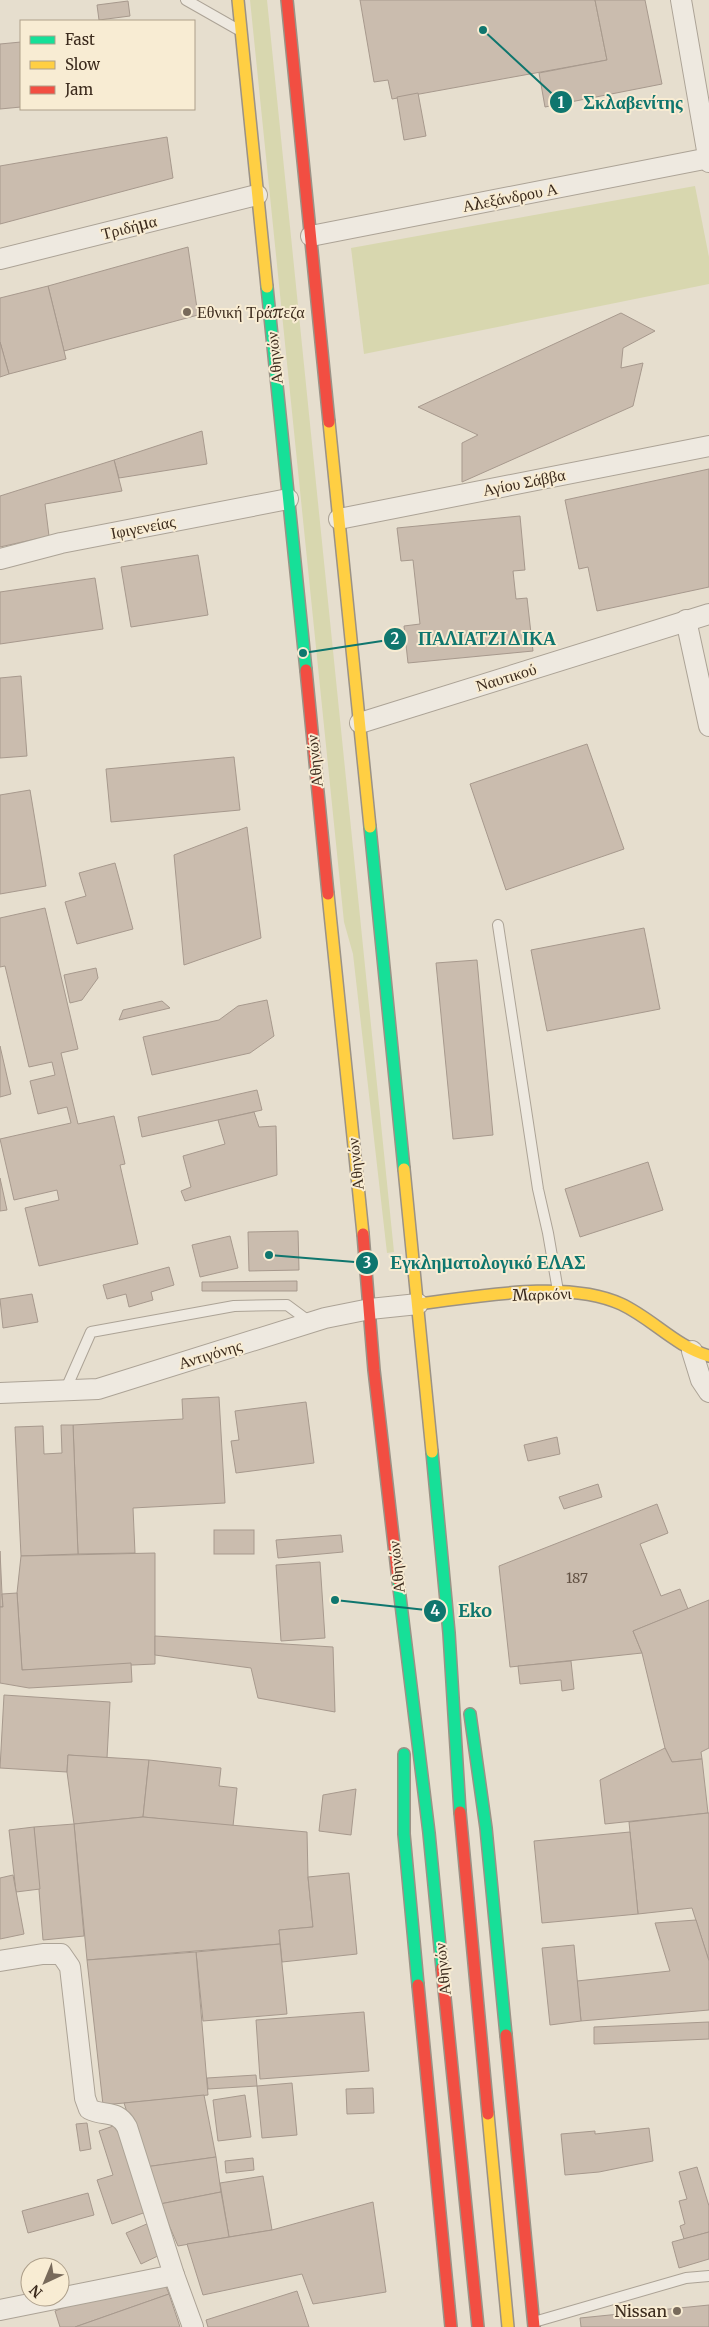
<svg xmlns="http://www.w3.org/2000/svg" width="709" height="2327" font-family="Merriweather,serif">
<rect width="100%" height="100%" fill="#e6dece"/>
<!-- green -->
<g fill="#d8d7af">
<path d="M250 0H267L393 1242 394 1252 387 1253 353 954 344 922Z"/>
<path d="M695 186 709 257V284L364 354 351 248Z"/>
</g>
<!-- building -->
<g fill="#cabcae" stroke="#a7998d">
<path d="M360 0H595L607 60 392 99 388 80 374 82Z"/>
<path d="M595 0H645L662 84 545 107 539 73 607 60Z"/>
<path d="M128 1 130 16 99 20 97 5Z"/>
<path d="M21 42V107L0 109V44Z"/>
<path d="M418 93 426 136 404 140 397 97Z"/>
<path d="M167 137 173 178 0 224V166Z"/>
<path d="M188 247 198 315 64 351 48 286Z"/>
<path d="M48 286 66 359 9 374 0 342V298Z"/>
<path d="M621 313 655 331 623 348 621 368 643 363 633 406 462 482V443L478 435 418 407Z"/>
<path d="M0 342 9 374 0 377Z"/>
<path d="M202 431 207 464 119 478 114 460Z"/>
<path d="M114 460 122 491 45 504 49 536 0 547V496Z"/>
<path d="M709 469V587L597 611 588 567 579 569 565 500Z"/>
<path d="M520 516 525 570 513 571 516 599 527 598 533 651 408 663 404 626 420 624 413 560 401 561 397 528Z"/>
<path d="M198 555 208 615 131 627 121 567Z"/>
<path d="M95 578 103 629 0 644V592Z"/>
<path d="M21 676 27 756 0 758V678Z"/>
<path d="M587 744 624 849 506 890 470 784Z"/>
<path d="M234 757 240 810 111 822 106 769Z"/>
<path d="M30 790 46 886 0 894V795Z"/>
<path d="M247 827 261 938 184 965 174 855Z"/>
<path d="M115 863 133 929 77 944 65 902 86 896 79 873Z"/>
<path d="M45 908 78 1049 61 1053 78 1124 114 1116 125 1164 120 1165 138 1244 39 1266 25 1208 59 1200 57 1190 14 1200 0 1139 71 1123 67 1107 38 1114 30 1081 55 1075 52 1062 29 1067 5 966 0 967V918Z"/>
<path d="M644 928 660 1009 547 1031 531 950Z"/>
<path d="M477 960 493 1135 453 1139 436 963Z"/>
<path d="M96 968 98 978 82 1000 70 1003 64 975Z"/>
<path d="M267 1000 274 1036 250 1053 152 1075 143 1037 219 1020 238 1006Z"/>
<path d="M162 1001 170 1008 119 1020 123 1010Z"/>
<path d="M0 1046 11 1094 0 1097Z"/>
<path d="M257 1090 262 1110 142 1137 138 1117Z"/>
<path d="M254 1112 259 1127 276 1126 277 1175 185 1201 181 1191 191 1187 183 1156 225 1144 218 1120Z"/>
<path d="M648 1162 663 1210 580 1237 565 1189Z"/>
<path d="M0 1178 7 1210 0 1211Z"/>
<path d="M298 1231 299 1270 249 1271 248 1232Z"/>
<path d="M230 1236 238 1268 200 1277 192 1245Z"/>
<path d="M169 1267 174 1285 151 1292 153 1300 129 1307 126 1294 107 1299 103 1285Z"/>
<path d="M297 1281V1291H202V1282Z"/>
<path d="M32 1294 38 1322 3 1328 0 1299Z"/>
<path d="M219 1397 225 1503 133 1508 135 1553 78 1554 73 1425 183 1419 182 1399Z"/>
<path d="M306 1402 314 1463 236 1473 231 1441 239 1440 235 1411Z"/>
<path d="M61 1425H73L78 1554 21 1556 15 1427 43 1426 44 1454 62 1453Z"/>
<path d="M557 1437 560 1454 528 1461 524 1445Z"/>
<path d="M598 1484 602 1497 564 1509 559 1497Z"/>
<path d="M657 1504 668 1533 640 1544 661 1596 680 1589 688 1609 633 1631 642 1653 510 1667 499 1566Z"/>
<rect x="214" y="1530" width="40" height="24"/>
<path d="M341 1535 343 1552 278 1558 276 1540Z"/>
<path d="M0 1551 2 1594 3 1607H0Z"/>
<path d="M155 1553V1664L22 1670 17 1593 21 1556Z"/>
<path d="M320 1562 325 1638 281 1641 276 1565Z"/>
<path d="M17 1593 22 1670 131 1663 132 1682 29 1688 0 1683V1607H3L2 1594Z"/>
<path d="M709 1600V1748L701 1752 702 1759 672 1762 665 1748 642 1653 633 1631Z"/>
<path d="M155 1636 333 1647 335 1712 258 1698 251 1668 155 1655Z"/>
<path d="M571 1661 574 1689 562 1691 561 1680 520 1684 518 1666Z"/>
<path d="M4 1695 110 1702 107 1758 68 1755 67 1772 0 1768Z"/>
<path d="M665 1748 672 1762 702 1759 708 1813 605 1824 600 1780Z"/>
<path d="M68 1755 149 1760 143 1817 74 1824 67 1772Z"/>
<path d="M149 1760 221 1768 219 1786 237 1788 233 1826 143 1817Z"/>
<path d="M356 1789 351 1835 319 1831 323 1795Z"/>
<path d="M708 1813H709V1961L692 1908 638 1914 629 1822Z"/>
<path d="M143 1817 307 1832 308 1877 313 1927 279 1930 280 1944 87 1960 74 1824Z"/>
<path d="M74 1824 84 1936 43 1940 34 1827Z"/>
<path d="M34 1827 40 1889 16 1892 9 1830Z"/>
<path d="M630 1832 638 1914 542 1923 534 1841Z"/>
<path d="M349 1873 357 1954 282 1962 279 1930 313 1927 308 1877Z"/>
<path d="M13 1875 24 1934 0 1939V1878Z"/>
<path d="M696 1920 709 1961V2010L581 2021 577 1981 670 1971 655 1923Z"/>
<path d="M280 1944 287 2014 203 2021 196 1952Z"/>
<path d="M574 1945 581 2021 550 2025 542 1948Z"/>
<path d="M196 1952 208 2095 103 2105 87 1960Z"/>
<path d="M364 2012 369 2071 260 2079 256 2020Z"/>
<path d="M709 2022V2039L594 2044V2027Z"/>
<path d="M256 2075 257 2086 208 2089 207 2078Z"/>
<path d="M292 2083 297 2135 262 2138 257 2086Z"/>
<path d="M373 2088 374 2113 347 2114 346 2089Z"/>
<path d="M204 2095 216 2157 145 2167 124 2103Z"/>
<path d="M245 2095 251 2137 218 2141 213 2100Z"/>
<path d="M87 2123 91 2149 80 2151 76 2124Z"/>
<path d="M119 2124 149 2211 112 2224 97 2180 113 2175 99 2131Z"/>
<path d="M649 2128 653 2161 599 2172 565 2175 561 2134 595 2131V2134Z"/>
<path d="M216 2157 221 2192 160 2204 145 2167Z"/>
<path d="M253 2158 254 2170 226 2173 225 2161Z"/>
<path d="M697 2167 709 2206V2232L684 2239 680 2226 685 2224 679 2201 687 2199 679 2172Z"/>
<path d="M263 2176 272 2230 229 2237 220 2183Z"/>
<path d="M221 2192 229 2237 178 2246 160 2204Z"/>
<path d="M88 2193 94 2215 28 2233 22 2211Z"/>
<path d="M373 2202 386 2292 313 2304 302 2274 203 2295 187 2244 272 2230Z"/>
<path d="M149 2223 164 2253 141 2264 126 2233Z"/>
<path d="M709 2232V2259L679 2268 672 2242Z"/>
<path d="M165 2284 169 2294 75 2327H60L55 2311 101 2293Z"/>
<path d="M297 2291 309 2327H208L206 2320Z"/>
<path d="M169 2294 180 2327H75Z"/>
<path d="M709 2305V2327H581L580 2318Z"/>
</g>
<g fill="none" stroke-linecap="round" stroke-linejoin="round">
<!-- lane casing -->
<g stroke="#aca396" stroke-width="12">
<g id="lane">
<path d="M186 0 237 29"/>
<path d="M498 925 538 1189 548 1233 558 1291"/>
<path d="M65 1391 91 1332 234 1306 287 1305 310 1322"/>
<path d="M534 2322 686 2278 709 2276"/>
</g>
</g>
<!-- street casing -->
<g stroke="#aca396" stroke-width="22">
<g id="street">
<path d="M681 0 709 162"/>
<path d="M311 236 709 158"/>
<path d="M0 259 257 195"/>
<path d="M339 519 709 446"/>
<path d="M0 559 61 543 288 499"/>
<path d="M686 620 709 726"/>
<path d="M360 723 709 614"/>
<path d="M692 1351 701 1380 709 1392"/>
<path d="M0 1393 98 1389 325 1318 370 1309 418 1304"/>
<path d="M0 1961 43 1954H61L70 1967 85 2098 89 2109C105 2117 117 2109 127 2127L174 2275 193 2327"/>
<path d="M0 2310 174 2275"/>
</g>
</g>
<!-- fast casing -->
<g stroke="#9b9286" stroke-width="14">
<g id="fast">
<path d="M267 287 306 670"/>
<path d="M370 827 404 1169"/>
<path d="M432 1452 449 1633 460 1812"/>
<path d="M398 1580 429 1833 442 1968"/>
<path d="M470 1714 486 1828 506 2035"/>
<path d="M404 1754V1834L418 1985"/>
</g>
</g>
<!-- slow casing -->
<g stroke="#9b9286" stroke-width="14">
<g id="slow">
<path d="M238 0 267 287"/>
<path d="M329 422 370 827"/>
<path d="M328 894 363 1234"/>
<path d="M404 1169 432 1452"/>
<path d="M418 1304C476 1297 567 1279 621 1304 653 1319 675 1346 709 1356"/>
<path d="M488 2114 508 2327"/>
</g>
</g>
<!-- jam casing -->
<g stroke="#9b9286" stroke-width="14">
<g id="jam">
<path d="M287 0 329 422"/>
<path d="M306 670 328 894"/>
<path d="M363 1234 374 1370 398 1580"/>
<path d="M460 1812 488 2114"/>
<path d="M442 1968 478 2327"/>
<path d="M418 1985 451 2327"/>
<path d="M506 2035 534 2327"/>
</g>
</g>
<!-- lane -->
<use href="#lane" stroke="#eee9e0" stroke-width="10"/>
<!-- street -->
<use href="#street" stroke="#eee9e0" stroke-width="20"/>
<!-- fast -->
<use href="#fast" stroke="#16e098" stroke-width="11"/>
<!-- slow -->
<use href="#slow" stroke="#ffcf43" stroke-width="11"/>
<!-- jam -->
<use href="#jam" stroke="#f24e42" stroke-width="11"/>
</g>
<!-- markers -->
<g fill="#786a5b" stroke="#f8ecd3" stroke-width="2">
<circle cx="187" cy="312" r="5"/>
<circle cx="677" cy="2311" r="5"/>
</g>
<g text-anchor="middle" stroke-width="4" stroke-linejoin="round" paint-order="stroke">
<!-- number labels -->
<g font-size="14" fill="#604f41">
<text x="577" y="1583">187</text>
</g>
<!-- street labels -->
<g font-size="16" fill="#3c2b1d" stroke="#f8ecd3">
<text transform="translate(510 197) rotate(-11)" y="6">Αλεξάνδρου Α</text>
<text transform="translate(129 227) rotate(-14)" y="6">Τριδήμα</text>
<text transform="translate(274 358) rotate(-96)" y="6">Αθηνών</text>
<text transform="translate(524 482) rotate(-11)" y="6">Αγίου Σάββα</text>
<text transform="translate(143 527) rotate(-11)" y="6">Ιφιγενείας</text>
<text transform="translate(506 677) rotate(-17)" y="6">Ναυτικού</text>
<text transform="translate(314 761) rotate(-96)" y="6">Αθηνών</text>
<text transform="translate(355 1164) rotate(-96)" y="6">Αθηνών</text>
<text transform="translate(542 1294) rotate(-2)" y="6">Μαρκόνι</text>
<text transform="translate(210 1354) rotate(-17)" y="6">Αντιγόνης</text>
<text transform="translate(396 1567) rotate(-96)" y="6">Αθηνών</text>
<text transform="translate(442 1969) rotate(-96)" y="6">Αθηνών</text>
</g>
<!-- poi labels -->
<g font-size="16" fill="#3c2b1d" stroke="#f8ecd3" text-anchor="start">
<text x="197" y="318">Εθνική Τράπεζα</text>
<text x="667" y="2317" text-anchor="end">Nissan</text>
</g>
</g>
<!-- callouts -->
<path fill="none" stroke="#0f766e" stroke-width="2" d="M483 30L561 102M303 653L395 639M269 1255L367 1263M335 1600L435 1611"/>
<g fill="#0f766e" stroke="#f8ecd3" stroke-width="2">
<circle cx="483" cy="30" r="5"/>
<circle cx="303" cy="653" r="5"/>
<circle cx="269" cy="1255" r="5"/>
<circle cx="335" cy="1600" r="5"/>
<circle cx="561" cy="102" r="12"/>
<circle cx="395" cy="639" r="12"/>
<circle cx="367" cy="1263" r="12"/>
<circle cx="435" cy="1611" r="12"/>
</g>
<g font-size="15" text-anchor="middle" font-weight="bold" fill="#fff">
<text x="561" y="108">1</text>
<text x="395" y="644">2</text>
<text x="367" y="1268">3</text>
<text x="435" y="1616">4</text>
</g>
<g font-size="18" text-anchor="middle" font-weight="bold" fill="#0f766e" stroke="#f8ecd3" stroke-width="4" stroke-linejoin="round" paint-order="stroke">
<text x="633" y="109">Σκλαβενίτης</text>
<text x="487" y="645">ΠΑΛΙΑΤΖΙΔΙΚΑ</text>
<text x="488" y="1269">Εγκληματολογικό ΕΛΑΣ</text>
<text x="475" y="1617">Eko</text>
</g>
<!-- legend -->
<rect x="20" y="20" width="175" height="90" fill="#f8ecd3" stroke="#ad9f8a"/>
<rect x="30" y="36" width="25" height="8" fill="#16e098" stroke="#ad9f8a"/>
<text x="65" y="45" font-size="15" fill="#3c2b1d">Fast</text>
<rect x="30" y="61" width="25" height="8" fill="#ffcf43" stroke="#ad9f8a"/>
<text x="65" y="70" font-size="15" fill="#3c2b1d">Slow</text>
<rect x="30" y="86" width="25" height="8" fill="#f24e42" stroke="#ad9f8a"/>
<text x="65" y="95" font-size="15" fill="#3c2b1d">Jam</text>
<!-- north arrow -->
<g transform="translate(45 2282) rotate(224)"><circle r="24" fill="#f8ecd3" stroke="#ad9f8a"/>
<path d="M0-4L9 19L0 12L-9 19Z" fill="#786a5b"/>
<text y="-8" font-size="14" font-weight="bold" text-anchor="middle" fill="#3c2b1d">N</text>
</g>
</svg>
